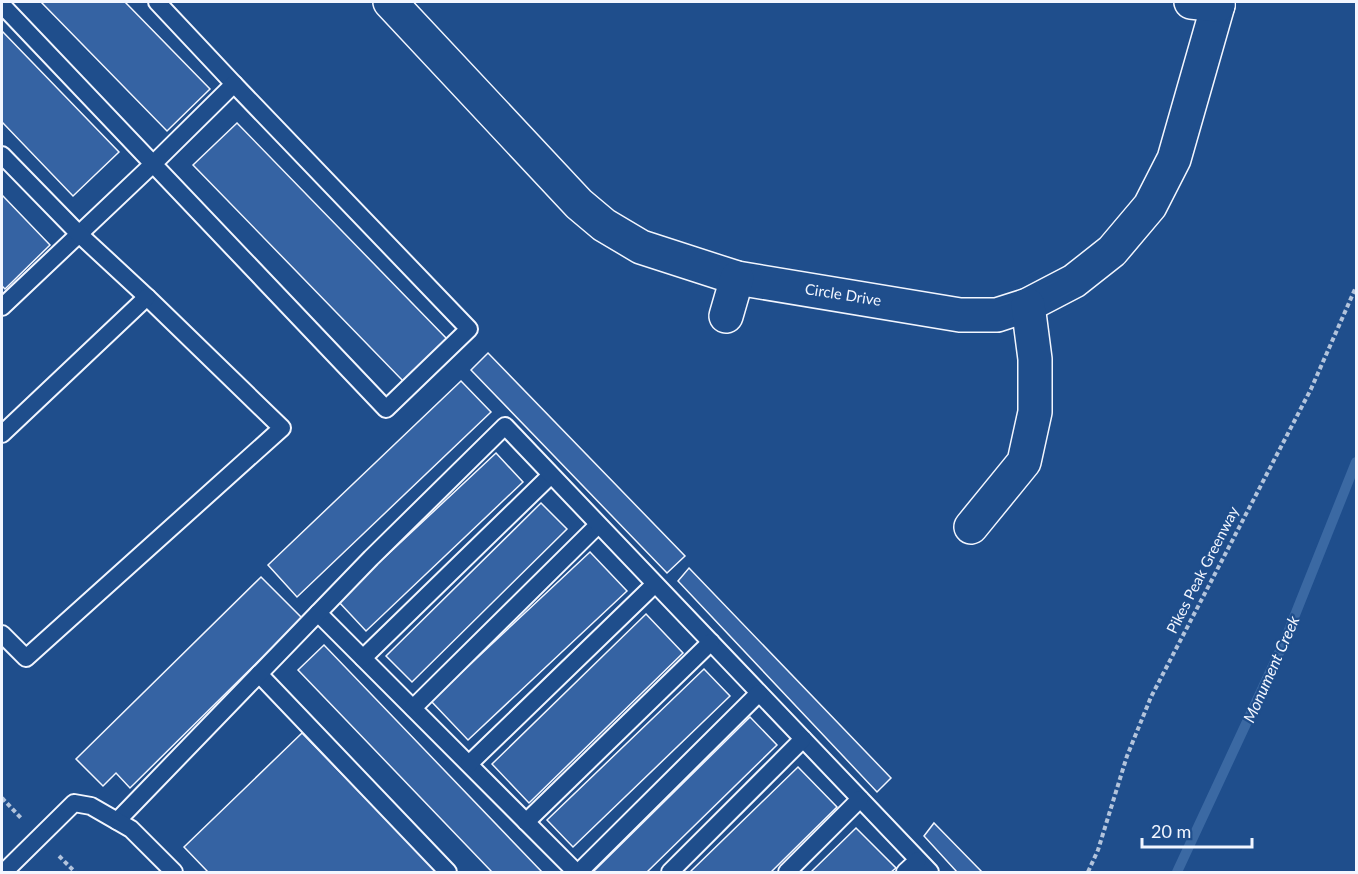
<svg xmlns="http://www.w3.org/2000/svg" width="1358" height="874" font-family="Lato,sans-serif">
<rect width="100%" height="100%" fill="#1f4e8c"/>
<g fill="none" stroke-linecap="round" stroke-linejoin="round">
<!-- stream -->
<path stroke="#3b69a3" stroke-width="10" d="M1177 872 1285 640 1356 462"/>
</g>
<!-- building -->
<g fill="#3563a3" stroke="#f2f6ff" stroke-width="1.5">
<path d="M41 2H125L210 89 167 131Z"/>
<path d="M2 31 119 152 73 196 2 122Z"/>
<path d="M237 123 447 339 404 382 193 165Z"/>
<path d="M2 195 50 245 5 289 2 286Z"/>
<path d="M488 353 685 556 667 573 471 370Z"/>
<path d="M461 381 491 412 297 597 268 565Z"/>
<path d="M496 453 523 482 366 631 338 601Z"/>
<path d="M541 503 567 529 412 682 386 656Z"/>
<path d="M590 552 627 591 468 740 431 701Z"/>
<path d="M689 568 891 778 877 792 678 581Z"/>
<path d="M261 577 302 618 130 788 116 773 103 786 76 759Z"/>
<path d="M646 614 683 653 529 803 492 764Z"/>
<path d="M324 645 542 872H492L298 670Z"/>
<path d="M704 669 730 696 573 847 547 820Z"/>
<path d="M750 717 777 745 647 872H595L594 871Z"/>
<path d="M302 733 437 872H208L184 847Z"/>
<path d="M798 767 837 807 771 872H690Z"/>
<path d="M934 823 982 872H957L924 836Z"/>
<path d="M856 828 896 868 891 872H811Z"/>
</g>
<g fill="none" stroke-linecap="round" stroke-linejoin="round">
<!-- service casing -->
<g stroke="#f2f6ff" stroke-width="20">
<g id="service">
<path d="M157 2 234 84"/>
<path d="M2 5 386 409 469 329 234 84 153 164 2 307"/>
<path d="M2 155 79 234 147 297 282 428 26 658 2 634"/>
<path d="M2 434 147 297"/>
<path d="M318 613 576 872"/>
<path d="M363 658 551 475"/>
<path d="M259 674 448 872"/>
<path d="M413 708 598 525"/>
<path d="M469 764 655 584"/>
<path d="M117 821 371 558 505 426 930 872"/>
<path d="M526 822 711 642"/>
<path d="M4 872 74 803 91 806 131 829 174 872"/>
<path d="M579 872 759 693"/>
<path d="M670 872 803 739"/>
<path d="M787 872 860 799"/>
<path d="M905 872 918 860"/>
</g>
</g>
<!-- minor casing -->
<g stroke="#f2f6ff" stroke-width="36">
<g id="minor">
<path d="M390 2 579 204 604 225 641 247 737 278 960 315H997L1028 305 1074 281 1112 251 1150 206 1174 159 1218 5"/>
<path d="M1191 2 1218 5"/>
<path d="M726 316 737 278"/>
<path d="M971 527 1024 462 1035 412V359L1028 305"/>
</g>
</g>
<!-- path -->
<g stroke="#b3c4dc" stroke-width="4" stroke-dasharray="4.5 3" stroke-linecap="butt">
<path d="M2 798 22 819"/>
<path d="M59 856 75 872"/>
<path d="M1088 872 1098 850 1127 756 1151 697 1311 389 1356 287"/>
</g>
<!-- service -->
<use href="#service" stroke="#1f4e8c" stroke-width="16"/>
<!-- minor -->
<use href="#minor" stroke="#1f4e8c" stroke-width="33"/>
</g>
<g text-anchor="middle" stroke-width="4.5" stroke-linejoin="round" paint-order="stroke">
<!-- street labels -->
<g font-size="15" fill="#f2f6ff" stroke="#1f4e8c">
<text transform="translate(843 295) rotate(9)" y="5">Circle Drive</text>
<text transform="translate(1203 570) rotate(-63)" y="5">Pikes Peak Greenway</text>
</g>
<!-- water labels -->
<g font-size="16" font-style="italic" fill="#f2f6ff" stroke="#1f4e8c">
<text transform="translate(1271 669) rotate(-66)" y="6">Monument Creek</text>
</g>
</g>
<!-- border -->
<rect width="1358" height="874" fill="none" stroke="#f2f6ff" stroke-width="6"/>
<!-- scale -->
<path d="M1142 838v9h110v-9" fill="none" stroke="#f2f6ff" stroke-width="3"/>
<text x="1151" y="838" font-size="18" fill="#f2f6ff" stroke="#1f4e8c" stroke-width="4.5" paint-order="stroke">20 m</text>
</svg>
